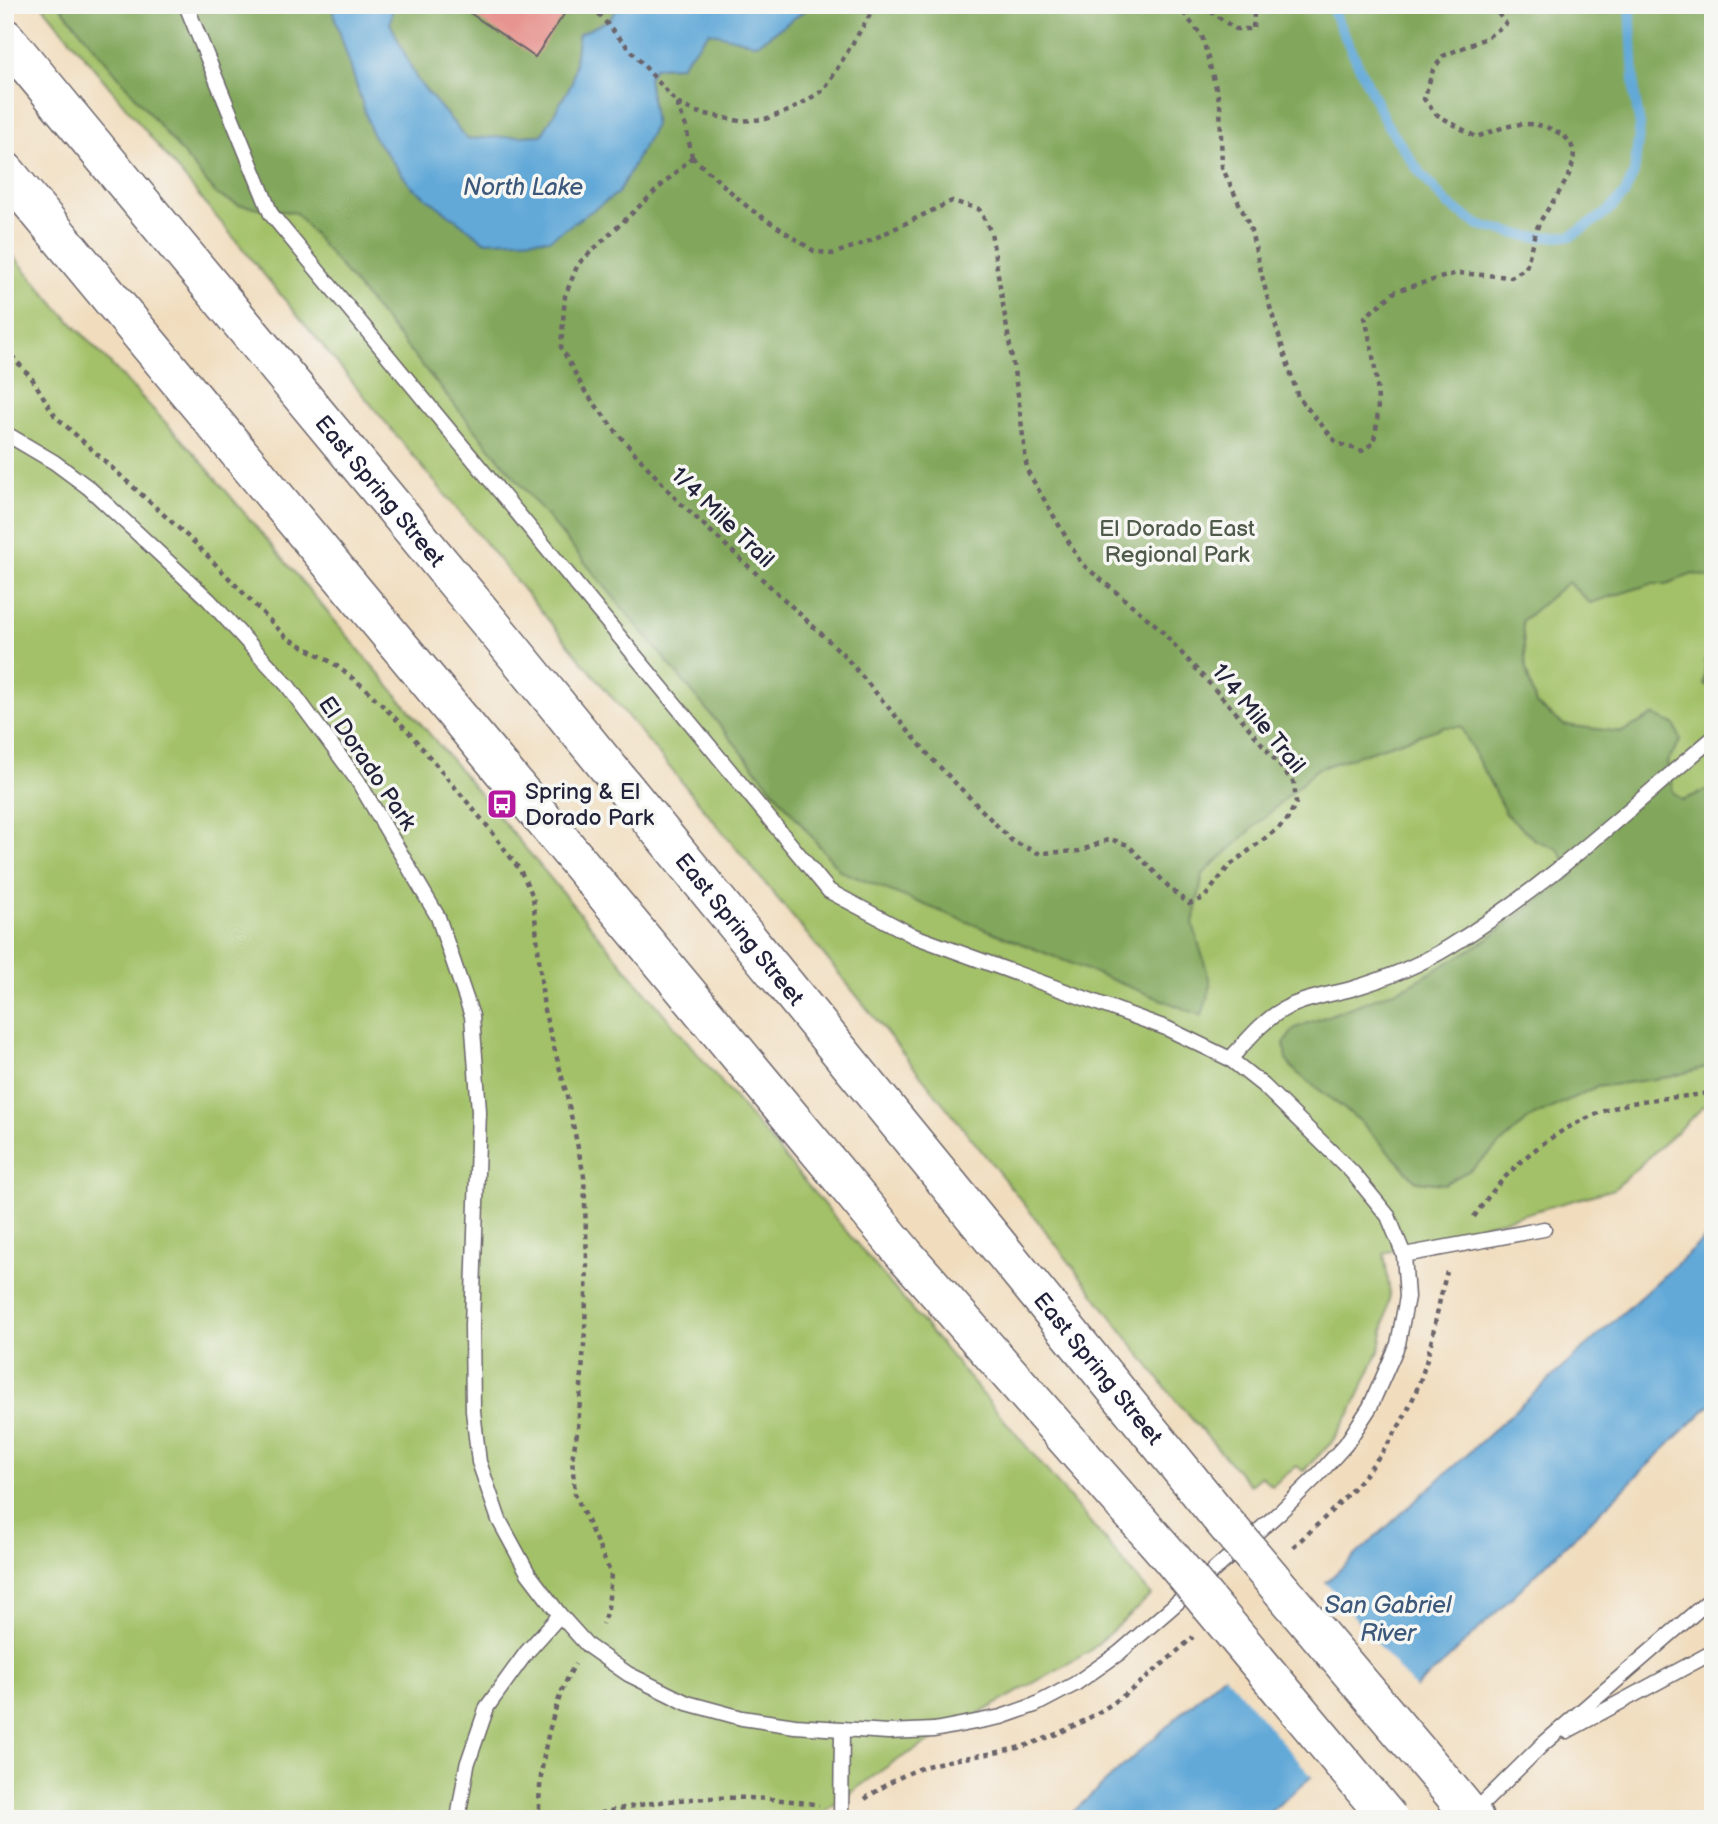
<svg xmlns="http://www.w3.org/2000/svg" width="1718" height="1824" font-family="'Balsamiq Sans',sans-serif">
<rect width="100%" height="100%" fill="#f6f6f2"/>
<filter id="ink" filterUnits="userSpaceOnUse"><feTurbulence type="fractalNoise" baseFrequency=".0143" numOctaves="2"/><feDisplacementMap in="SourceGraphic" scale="14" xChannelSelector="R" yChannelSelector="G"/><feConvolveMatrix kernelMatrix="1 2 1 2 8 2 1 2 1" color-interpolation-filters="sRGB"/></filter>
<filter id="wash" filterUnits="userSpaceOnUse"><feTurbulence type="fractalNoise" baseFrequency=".00686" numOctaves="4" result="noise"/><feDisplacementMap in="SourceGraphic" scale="28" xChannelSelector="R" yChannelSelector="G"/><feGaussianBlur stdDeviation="1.57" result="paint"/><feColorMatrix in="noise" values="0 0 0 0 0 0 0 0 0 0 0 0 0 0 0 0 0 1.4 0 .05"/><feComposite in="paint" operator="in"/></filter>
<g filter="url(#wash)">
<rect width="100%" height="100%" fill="#f1ddbe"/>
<!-- green -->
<g fill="#a3c168" stroke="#627252" stroke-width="2">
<path d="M42 5H1713V1098L1614 1189 1384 1253 1390 1294 1380 1349 1351 1412 1331 1443 1303 1471 1297 1466 1272 1486 1261 1476 1250 1485 1176 1401 1041 1225 820 950Z"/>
<path d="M5 246 57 307 195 454 1151 1595 1090 1651 892 1763 814 1819H5Z"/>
</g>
<!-- forest -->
<g fill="#82a75c" stroke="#52644c" stroke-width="2">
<path d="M59 5H331L372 134 411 186 655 125 648 78 654 67 680 66 709 31 757 44 813 5H1713V578L1693 574 1666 584H1651L1590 603 1568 582 1522 621 1526 669 1536 704 1564 725 1622 732 1653 715 1674 724 1681 740 1667 762 1673 792 1682 800 1713 788V1065L1670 1077 1596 1087 1530 1118 1472 1169 1444 1184 1416 1181 1360 1121 1296 1072 1286 1060 1284 1043 1295 1028 1408 986 1488 939 1573 874 1558 849 1535 840 1506 814 1461 727H1444L1317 769 1203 874 1193 924 1211 985 1202 1016 840 871 296 213 239 205 217 195Z"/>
<path d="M393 5H620L609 20 579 34 572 83 542 135 467 139 417 80 390 23Z"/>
<path d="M1713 643V689L1704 684 1706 656Z"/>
</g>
<!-- water -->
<g fill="#62a9d8" stroke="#42668a" stroke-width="2">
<path d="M331 5H393L390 23 417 80 467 139 542 135 572 83 579 34 609 20 620 5H813L757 44 709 32 680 66 654 67 648 78 655 125 618 193 550 239 484 241 411 186 372 134Z"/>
<path d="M1713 1231V1402L1444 1663 1262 1819H1065Z"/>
</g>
<!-- pier -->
<path fill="#f1ddbe" d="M1323 1580 1417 1691 1314 1779 1222 1672Z"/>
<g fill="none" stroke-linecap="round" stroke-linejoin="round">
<!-- stream -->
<path stroke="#62a9d8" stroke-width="10" d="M1330 5 1386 123 1418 170 1447 204 1479 225 1530 237 1571 236 1605 214 1624 195 1634 173 1640 125 1635 98 1630 5"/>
</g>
<g id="blocks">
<!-- building -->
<path fill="#e79490" d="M458 5H560L567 10 535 57Z"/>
</g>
</g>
<g filter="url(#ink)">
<use href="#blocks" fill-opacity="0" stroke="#6a6369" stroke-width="2"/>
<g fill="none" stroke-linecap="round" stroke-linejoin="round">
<!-- service casing -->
<g stroke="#6a6369" stroke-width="17">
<g id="service">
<path d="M5 433 54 462 89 488 209 600 288 686 358 781 438 917 472 1016 479 1111 472 1326 473 1411 479 1462 499 1520 528 1573 560 1615 588 1646 628 1674 687 1703 742 1718 795 1726 888 1732 934 1730 1001 1717 1035 1705 1075 1684 1119 1653 1171 1608 1280 1512 1318 1475 1346 1444 1370 1407 1398 1344 1407 1297 1404 1255 1388 1216 1352 1172 1264 1086 1230 1059 1166 1028 914 936 829 891 271 214 186 5"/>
<path d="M1230 1059C1246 1042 1263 1020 1284 1009 1305 998 1329 995 1351 989 1385 979 1418 966 1449 947 1544 889 1627 810 1713 738"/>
<path d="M1404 1255 1544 1229"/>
<path d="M1567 1731 1713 1652"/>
<path d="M1472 1814 1542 1745 1713 1597"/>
<path d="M458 1819 467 1765 487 1707 526 1653 560 1615"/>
<path d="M841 1819 842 1730"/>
</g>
</g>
<!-- secondary casing -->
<g stroke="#6a6369" stroke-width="41">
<g id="secondary">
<path id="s1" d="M5 38 504 640 1219 1516"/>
<path d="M5 171 905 1255 1172 1559"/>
<path d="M1441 1779 1474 1819"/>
</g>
</g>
<!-- path -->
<g stroke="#6a6369" stroke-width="4.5" stroke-dasharray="5 5" stroke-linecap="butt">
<path d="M593 5 602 18 677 103 696 112 740 121 765 119 791 110 824 90 876 5"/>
<path d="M1177 5 1202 36 1220 103 1222 167 1250 227 1269 304 1298 397 1337 443 1362 451 1373 443C1384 403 1374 358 1365 317L1396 291 1409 287 1457 273 1511 277 1526 268C1530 255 1532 239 1538 226 1548 202 1598 155 1559 133 1528 116 1507 126 1476 137L1436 114 1424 99 1433 70 1443 56 1486 38 1506 24 1492 5"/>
<path d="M1202 5 1235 29H1253L1254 13 1249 5"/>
<path d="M1292 5 1308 11 1307 5"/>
<path d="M677 104 686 127 692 157"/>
<path d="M692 157 750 209 814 251 832 254 867 242 952 201 979 209 991 232 1018 395 1027 470 1081 563 1158 627 1239 716 1294 783 1296 803 1286 822 1229 866 1204 898 1189 904 1173 891 1128 845 1110 839 1079 851 1038 853 1012 841 933 760 843 654 677 500 617 433 584 390 561 347 565 296 578 264Z"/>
<path d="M5 348 33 380 55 416 196 544 286 637 333 663 365 688 407 730 489 828 520 870 533 896 544 1010 566 1092 584 1176 587 1260 585 1331 578 1428 572 1459 575 1494 611 1574 608 1608 602 1624"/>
<path d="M1474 1217C1511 1160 1566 1118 1632 1103 1659 1097 1686 1098 1713 1092"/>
<path d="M1293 1547C1349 1497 1400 1444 1423 1372 1434 1339 1437 1305 1447 1272"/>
<path d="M865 1799C884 1785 909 1771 931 1765 964 1756 998 1755 1030 1744 1099 1721 1140 1685 1193 1637"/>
<path d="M539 1819C538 1768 550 1708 575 1664"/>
<path d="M581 1819C653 1796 745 1792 819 1805"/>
</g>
<!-- service -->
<use href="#service" stroke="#fff" stroke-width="14"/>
<!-- secondary -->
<use href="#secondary" stroke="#fff" stroke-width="38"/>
<!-- secondary-bridge casing -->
<g stroke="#6a6369" stroke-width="41" stroke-linecap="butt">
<g id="secondary-bridge">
<path d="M1219 1516 1441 1779"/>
<path d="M1172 1559 1389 1819"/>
</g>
</g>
<!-- secondary-bridge -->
<use href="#secondary-bridge" stroke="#fff" stroke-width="38"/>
</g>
</g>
<!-- icons -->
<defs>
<g id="bus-square" transform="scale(1.575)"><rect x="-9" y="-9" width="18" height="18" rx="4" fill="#b5179e" stroke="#f6f6f2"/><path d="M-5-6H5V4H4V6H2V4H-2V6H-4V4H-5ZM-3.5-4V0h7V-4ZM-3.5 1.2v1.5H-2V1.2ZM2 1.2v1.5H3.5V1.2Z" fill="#fff"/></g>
</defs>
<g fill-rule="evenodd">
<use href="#bus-square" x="502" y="804"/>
</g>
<g text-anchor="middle" stroke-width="7" stroke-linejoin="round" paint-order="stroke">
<!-- street labels -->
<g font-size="23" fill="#22223b" stroke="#f6f6f2">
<text dy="8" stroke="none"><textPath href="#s1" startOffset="588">East Spring Street</textPath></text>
<text transform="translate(723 517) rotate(44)" y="8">1/4 Mile Trail</text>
<text transform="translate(1259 718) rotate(51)" y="8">1/4 Mile Trail</text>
<text transform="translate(368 763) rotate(56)" y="8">El Dorado Park</text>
<text dy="8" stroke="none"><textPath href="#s1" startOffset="1155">East Spring Street</textPath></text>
<text dy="8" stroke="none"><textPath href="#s1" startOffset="1722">East Spring Street</textPath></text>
</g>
<!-- park labels -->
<g font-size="23" fill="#4f5a4b" stroke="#f6f6f2">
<text x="1177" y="536">El Dorado East<tspan x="1177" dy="26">Regional Park</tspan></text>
</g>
<!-- poi labels -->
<g font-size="23" fill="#22223b" stroke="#f6f6f2" text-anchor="start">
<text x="525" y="799">Spring &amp; El<tspan x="525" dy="26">Dorado Park</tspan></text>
</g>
<!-- water labels -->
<g font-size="24" font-style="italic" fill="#3c587a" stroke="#f6f6f2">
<text x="523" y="195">North Lake</text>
<text x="1388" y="1613">San Gabriel<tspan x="1388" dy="28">River</tspan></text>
</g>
</g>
<!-- margin -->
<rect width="1718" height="1824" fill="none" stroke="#f6f6f2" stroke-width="28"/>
</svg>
